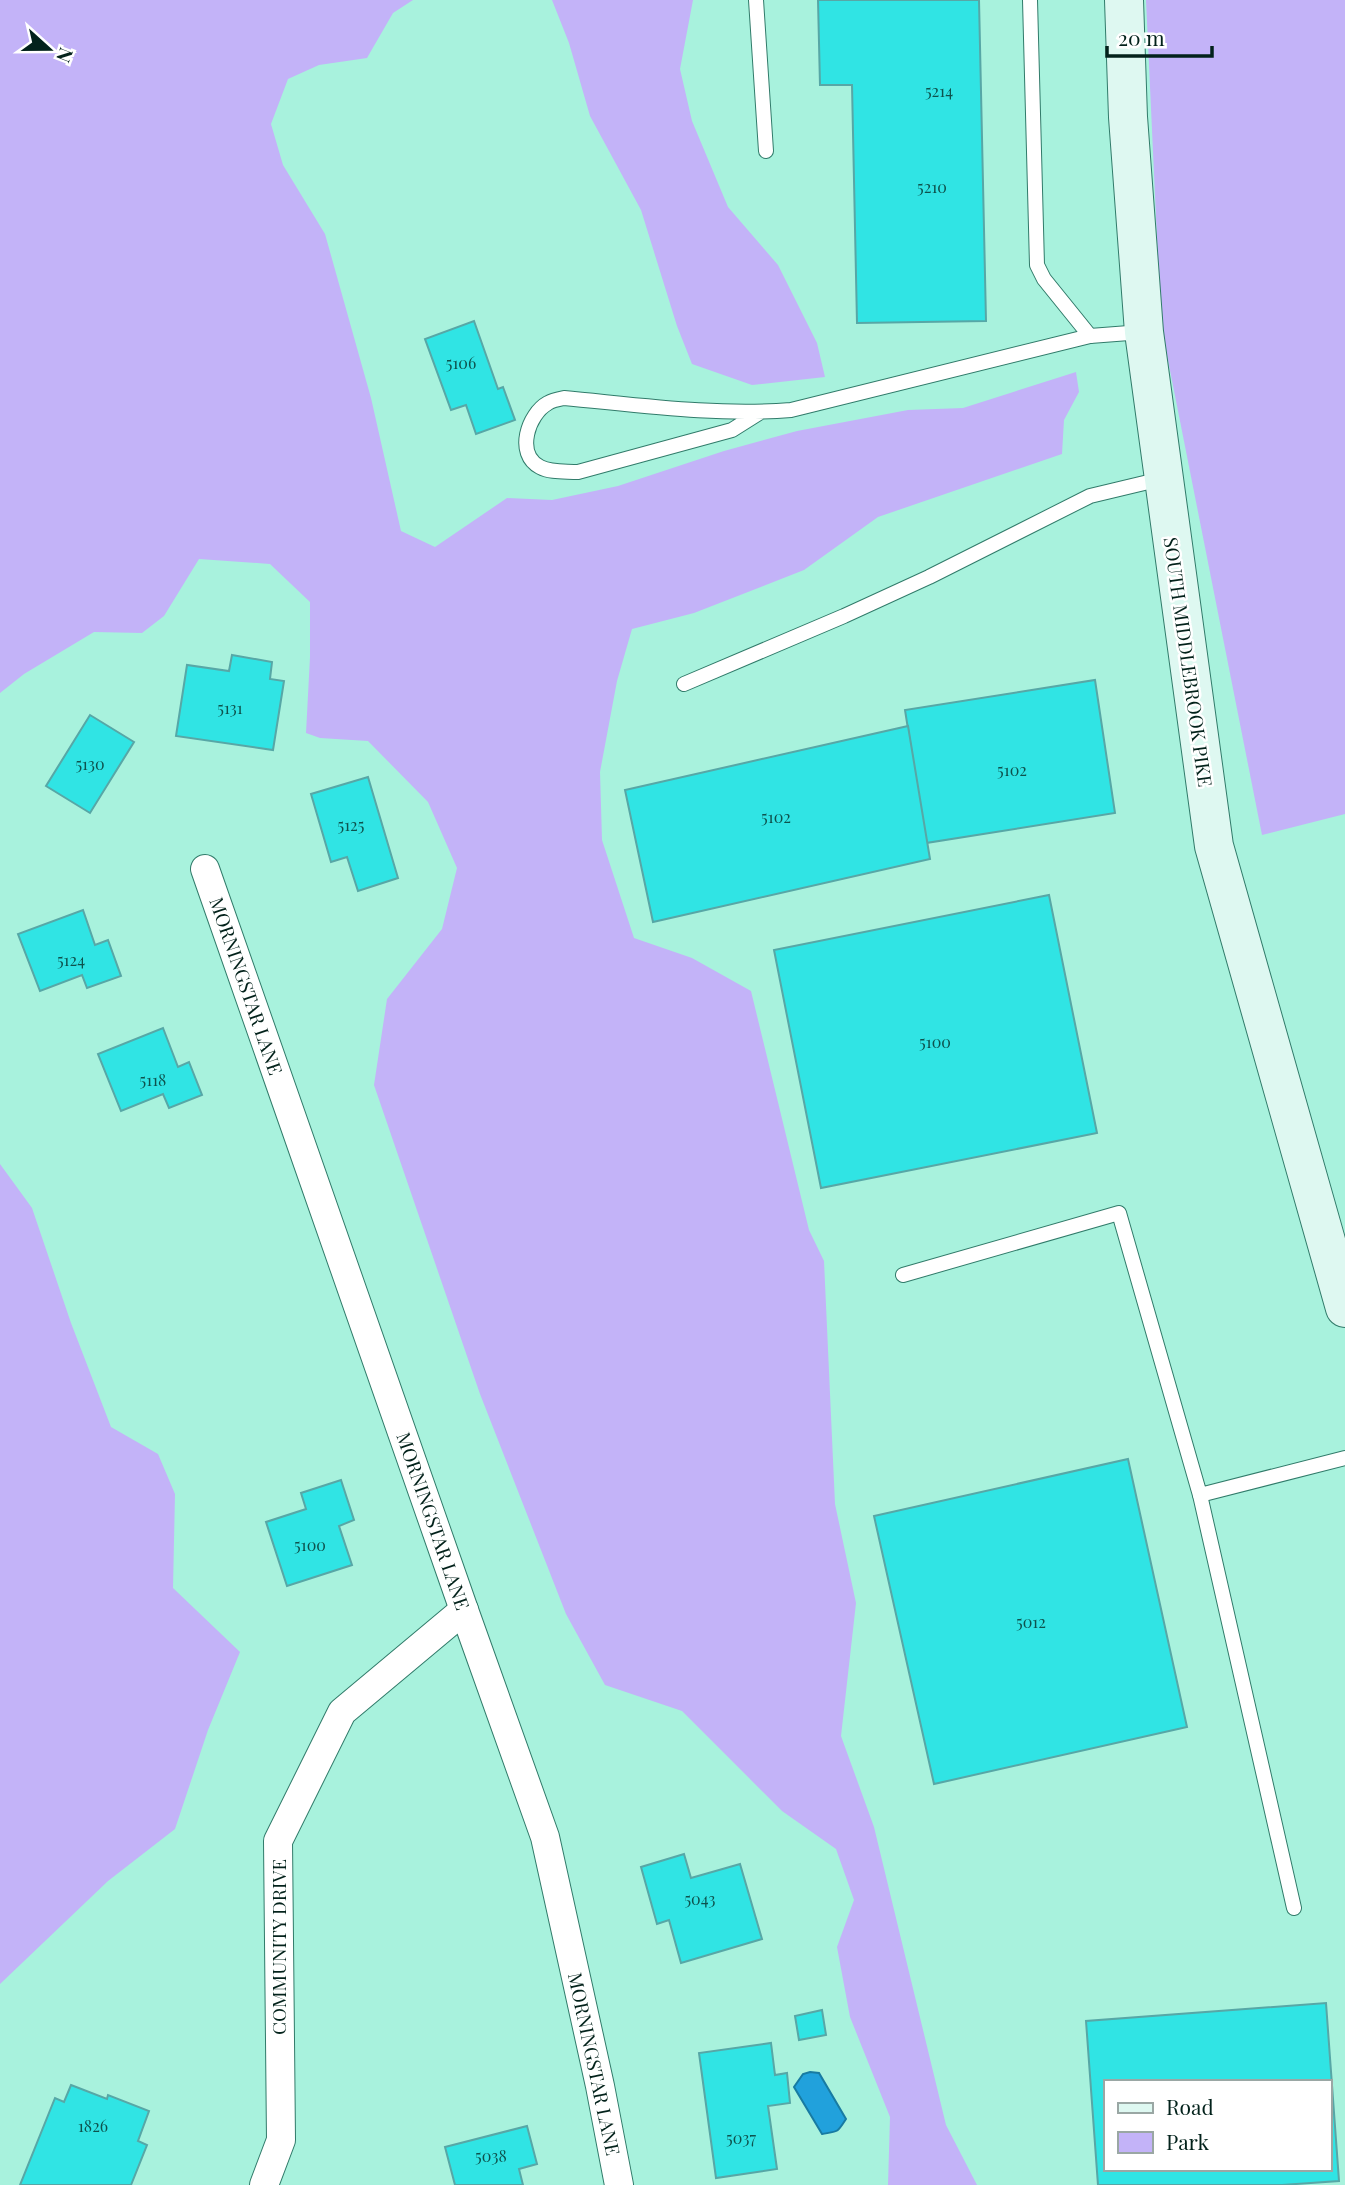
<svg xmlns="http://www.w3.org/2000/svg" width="1345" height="2185" font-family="'Playfair Display',serif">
<rect width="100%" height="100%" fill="#a8f2dd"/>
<!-- green -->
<g fill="#c3b3f8">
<path d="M0 0H413L393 13 367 58 319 65 288 79 271 124 283 165 325 234 371 398 401 531 435 547 507 498 552 500 618 486 724 451 797 431 908 410 963 408 1076 372 1079 392 1064 420 1062 454 878 517 804 570 694 613 632 629 617 681 600 772 602 840 634 938 692 958 751 991 809 1230 824 1261 835 1504 856 1603 841 1736 874 1827 946 2125 977 2185H888L890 2117 850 2017 837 1947 854 1900 836 1849 782 1811 682 1711 605 1685 566 1614 480 1394 374 1085 387 999 442 929 457 868 428 802 368 741 320 738 306 733 310 657V602L270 564 199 559 164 616 142 633 94 632 24 674 0 693Z"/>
<path d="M552 0H693L680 69 692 121 728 207 778 265 817 343 825 377 752 385 692 364 677 326 641 210 590 116 569 43Z"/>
<path d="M1146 0H1345V814L1262 835 1161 325Z"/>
<path d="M0 1164 32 1208 71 1323 111 1427 158 1454 175 1494 173 1588 240 1652 208 1730 175 1829 108 1881 0 1984Z"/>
</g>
<!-- water -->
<path fill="#21a1dc" stroke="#187ba2" stroke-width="2" d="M810 2072 819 2073 846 2119C837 2133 839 2131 822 2134L794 2087 803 2074Z"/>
<!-- building -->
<g fill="#30e4e4" stroke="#57a7a6" stroke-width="2" fill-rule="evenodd">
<path d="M818 0H979L986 321 857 323 852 85H820Z"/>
<path d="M474 321 498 389 503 387 515 420 476 434 466 405 451 410 425 339Z"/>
<path d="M232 655 272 662 270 679 284 681 273 750 176 736 187 665 229 671Z"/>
<path d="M1095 680 1115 813 926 843 905 710Z"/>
<path d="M90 715 134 742 90 813 46 786Z"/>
<path d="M908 726 930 859 653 922 625 790Z"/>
<path d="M368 777 398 878 358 891 347 857 331 862 311 794Z"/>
<path d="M1049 895 1097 1133 821 1188 774 950Z"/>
<path d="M83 910 95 945 108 940 121 976 87 988 82 975 40 991 18 934Z"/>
<path d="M163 1028 178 1067 189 1062 202 1095 169 1108 163 1094 121 1111 98 1054Z"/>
<path d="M1128 1459 1187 1727 934 1784 874 1516Z"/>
<path d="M341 1480 354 1520 339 1526 352 1565 287 1586 266 1522 306 1509 301 1493Z"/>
<path d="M684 1854 691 1878 740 1864 762 1939 681 1963 669 1920 657 1924 641 1867Z"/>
<path d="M1326 2003 1339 2181 1282 2185H1098L1086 2021ZM1105 2082H1329V2169H1105Z"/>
<path d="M822 2010 826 2035 799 2040 795 2016Z"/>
<path d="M771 2043 775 2075 787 2073 790 2103 768 2106 777 2169 716 2178 699 2053Z"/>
<path d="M71 2085 107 2099 108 2095 149 2111 138 2141 147 2145 131 2185H20L55 2098 64 2102Z"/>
<path d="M527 2126 537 2164 519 2169 523 2185H455L445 2147Z"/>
</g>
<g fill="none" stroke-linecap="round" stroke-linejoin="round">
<!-- lane casing -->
<g stroke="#317b6a" stroke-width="16">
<g id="lane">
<path d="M756 0 766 151"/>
<path d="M1030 0 1037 265 1044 279 1090 336"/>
<path d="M759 413 732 430 578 472C566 471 551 473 540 467 515 454 528 414 548 403 553 400 559 399 564 398 639 405 716 416 791 410L1090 336 1142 332"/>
<path d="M684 684 844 616 929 577 1090 496 1161 479"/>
<path d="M903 1275 1119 1213 1200 1495 1345 1458"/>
<path d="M1200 1495 1294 1908"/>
</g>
</g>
<!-- street casing -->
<g stroke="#317b6a" stroke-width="30">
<g id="street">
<path d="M205 869 464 1610 545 1837 600 2086 619 2185"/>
<path d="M264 2185 281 2140 278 1841 342 1712 464 1610"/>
</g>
</g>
<!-- secondary casing -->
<g stroke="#317b6a" stroke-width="40">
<path id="secondary" d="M1124 0 1128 117 1144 332 1214 846 1345 1308"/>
</g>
<!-- lane -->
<use href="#lane" stroke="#fff" stroke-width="14"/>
<!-- street -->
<use href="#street" stroke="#fff" stroke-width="28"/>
<!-- secondary -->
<use href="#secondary" stroke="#def8f1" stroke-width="38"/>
</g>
<g text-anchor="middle" stroke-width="5" stroke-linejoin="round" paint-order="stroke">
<!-- number labels -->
<g font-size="16" fill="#0e524d">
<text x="939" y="97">5214</text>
<text x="932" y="193">5210</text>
<text x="461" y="369">5106</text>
<text x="230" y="714">5131</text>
<text x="90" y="770">5130</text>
<text x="1012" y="776">5102</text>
<text x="776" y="823">5102</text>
<text x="351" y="831">5125</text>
<text x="71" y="966">5124</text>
<text x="935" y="1048">5100</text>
<text x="153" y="1086">5118</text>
<text x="310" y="1551">5100</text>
<text x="1031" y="1628">5012</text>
<text x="700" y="1905">5043</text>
<text x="93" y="2132">1826</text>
<text x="741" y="2144">5037</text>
<text x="491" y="2162">5038</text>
</g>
<!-- street labels -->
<g font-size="19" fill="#03221b" stroke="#fff">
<text transform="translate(1188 662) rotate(82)" y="7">SOUTH MIDDLEBROOK PIKE</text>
<text transform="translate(246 986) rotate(71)" y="7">MORNINGSTAR LANE</text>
<text transform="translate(433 1521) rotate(71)" y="7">MORNINGSTAR LANE</text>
<text transform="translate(279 1947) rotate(-90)" y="7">COMMUNITY DRIVE</text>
<text transform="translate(594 2064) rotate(78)" y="7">MORNINGSTAR LANE</text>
</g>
</g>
<!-- legend -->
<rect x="1104" y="2080" width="228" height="91" fill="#ffffff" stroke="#9aa7a4" stroke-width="2"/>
<rect x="1118" y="2103" width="35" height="10" fill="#def8f1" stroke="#9aa7a4" stroke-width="2"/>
<text x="1166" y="2115" font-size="21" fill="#03221b">Road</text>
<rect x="1118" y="2132" width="35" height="21" fill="#c3b3f8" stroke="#9aa7a4" stroke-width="2"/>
<text x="1166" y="2150" font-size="21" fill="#03221b">Park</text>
<!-- north arrow -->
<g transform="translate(49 49) rotate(111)" stroke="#ffffff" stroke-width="5" paint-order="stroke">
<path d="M0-5L12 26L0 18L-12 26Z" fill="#03221b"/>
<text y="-10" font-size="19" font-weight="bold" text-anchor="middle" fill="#03221b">N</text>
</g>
<!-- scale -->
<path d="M1107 46v10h105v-10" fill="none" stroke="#03221b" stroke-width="3.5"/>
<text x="1118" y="46" font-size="21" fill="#03221b" stroke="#ffffff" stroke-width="5" paint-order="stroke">20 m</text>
</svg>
